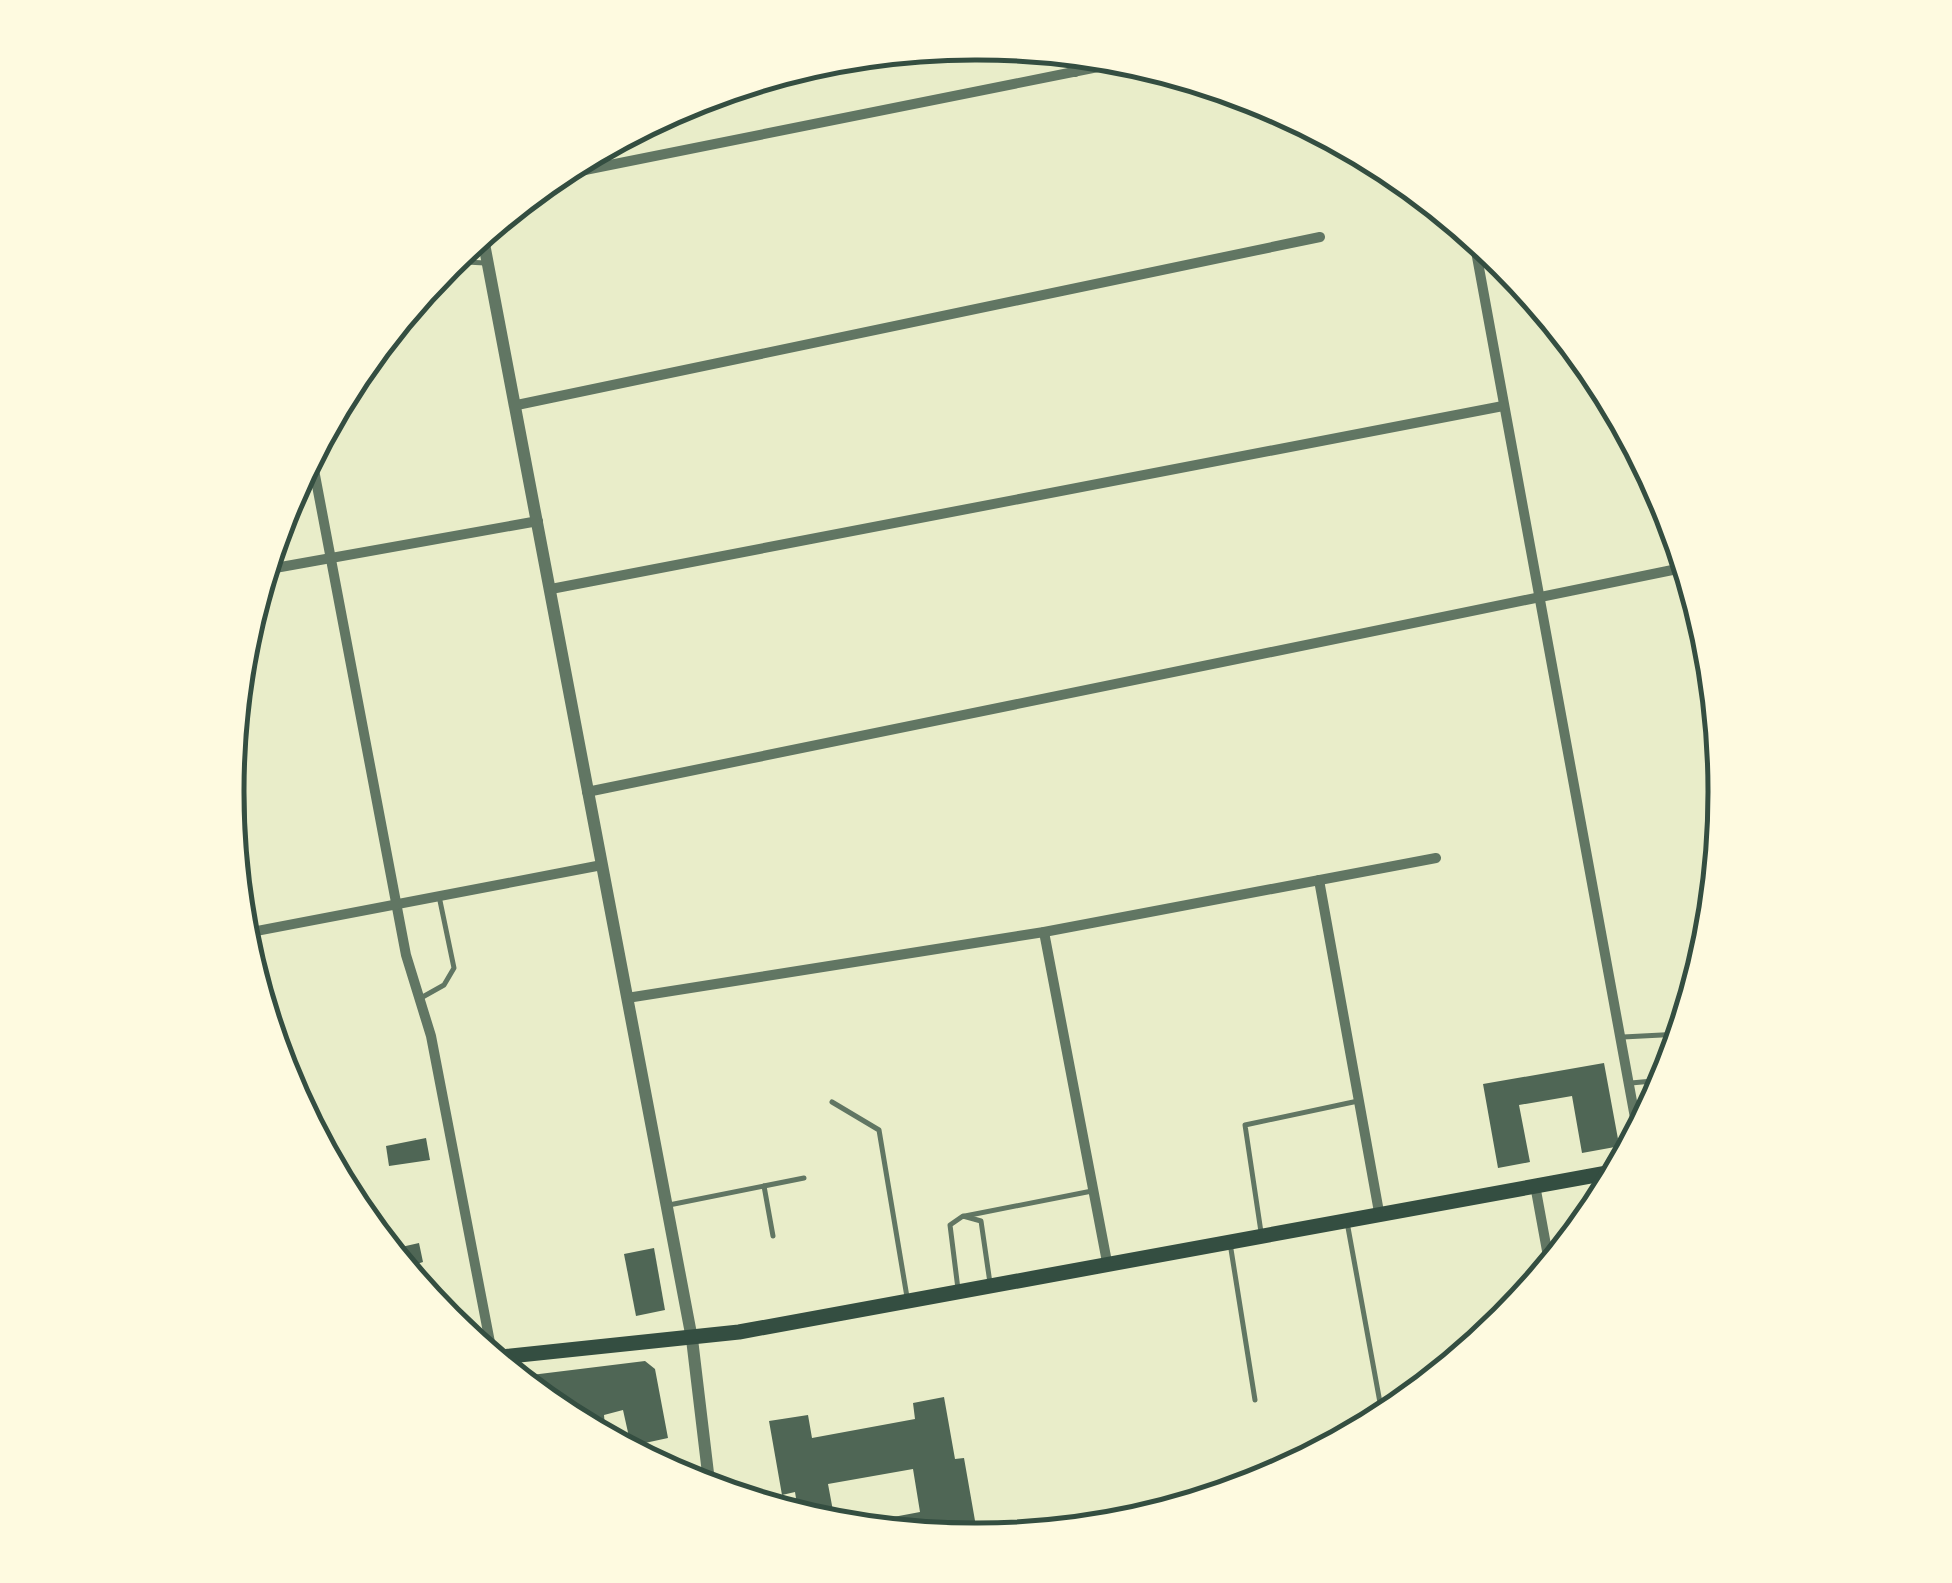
<svg xmlns="http://www.w3.org/2000/svg" width="1952" height="1583" font-family="'Public Sans',sans-serif">
<rect width="100%" height="100%" fill="#e9edc9"/>
<!-- building -->
<g fill="#4f6655">
<path d="M1604 1063 1618 1139 1615 1147 1582 1153 1572 1096 1519 1105 1530 1162 1498 1168 1483 1084Z"/>
<path d="M426 1138 430 1160 389 1166 386 1146Z"/>
<path d="M419 1243 423 1262 408 1267 410 1277 388 1250Z"/>
<path d="M654 1248 665 1310 636 1316 624 1254Z"/>
<path d="M645 1361 655 1369 668 1438 631 1446 623 1410 604 1415 606 1439 559 1414 515 1377Z"/>
<path d="M944 1397 955 1459 964 1458 977 1532 960 1535V1539L840 1527 920 1512 913 1469 828 1484 836 1527 799 1517 795 1492 782 1495 769 1421 808 1415 812 1438 915 1419 913 1403Z"/>
</g>
<g fill="none" stroke-linecap="round" stroke-linejoin="round">
<!-- service -->
<g stroke="#617663" stroke-width="5">
<path d="M447 261 485 263"/>
<path d="M419 999 444 985 454 968 439 896"/>
<path d="M1623 1037 1681 1034"/>
<path d="M1631 1083 1653 1081"/>
<path d="M832 1102 879 1130 907 1297"/>
<path d="M764 1186 773 1236"/>
<path d="M669 1205 804 1178"/>
<path d="M965 1216 1092 1191"/>
<path d="M1347 1222 1383 1419"/>
<path d="M1261 1232 1245 1125 1358 1101"/>
<path d="M1230 1243 1255 1400"/>
<path d="M958 1289 950 1225 963 1216 981 1221 990 1283"/>
<path d="M644 1459 654 1458 660 1468"/>
<path d="M985 1529 987 1539"/>
</g>
<!-- minor -->
<g stroke="#617663" stroke-width="10">
<path d="M1071 52 1075 72"/>
<path d="M550 177 1133 60"/>
<path d="M1473 235 1638 1134"/>
<path d="M517 405 1320 237"/>
<path d="M311 454 406 955 431 1036 493 1358"/>
<path d="M264 570 538 521"/>
<path d="M551 589 1503 406"/>
<path d="M587 792 1687 567"/>
<path d="M1319 880 1379 1212"/>
<path d="M1044 932 1107 1262"/>
<path d="M241 934 602 865"/>
<path d="M627 998 1044 932 1436 858"/>
<path d="M1535 1185 1550 1267"/>
</g>
<!-- tertiary -->
<path stroke="#617663" stroke-width="12" d="M482 233 692 1339 710 1490"/>
<!-- primary -->
<path stroke="#344e41" stroke-width="15" d="M492 1358 739 1332 1618 1171"/>
</g>
<!-- crop -->
<path d="M0 0H1952V1583H0ZM975 60H977A731 731 0 0 1 1708 791V792A731 731 0 0 1 977 1523H975A731 731 0 0 1 244 792V791A731 731 0 0 1 975 60Z" fill="#fefae0" fill-rule="evenodd"/>
<path fill="none" stroke="#344e41" stroke-width="5" d="M975 60H977A731 731 0 0 1 1708 791V792A731 731 0 0 1 977 1523H975A731 731 0 0 1 244 792V791A731 731 0 0 1 975 60Z"/>
</svg>
